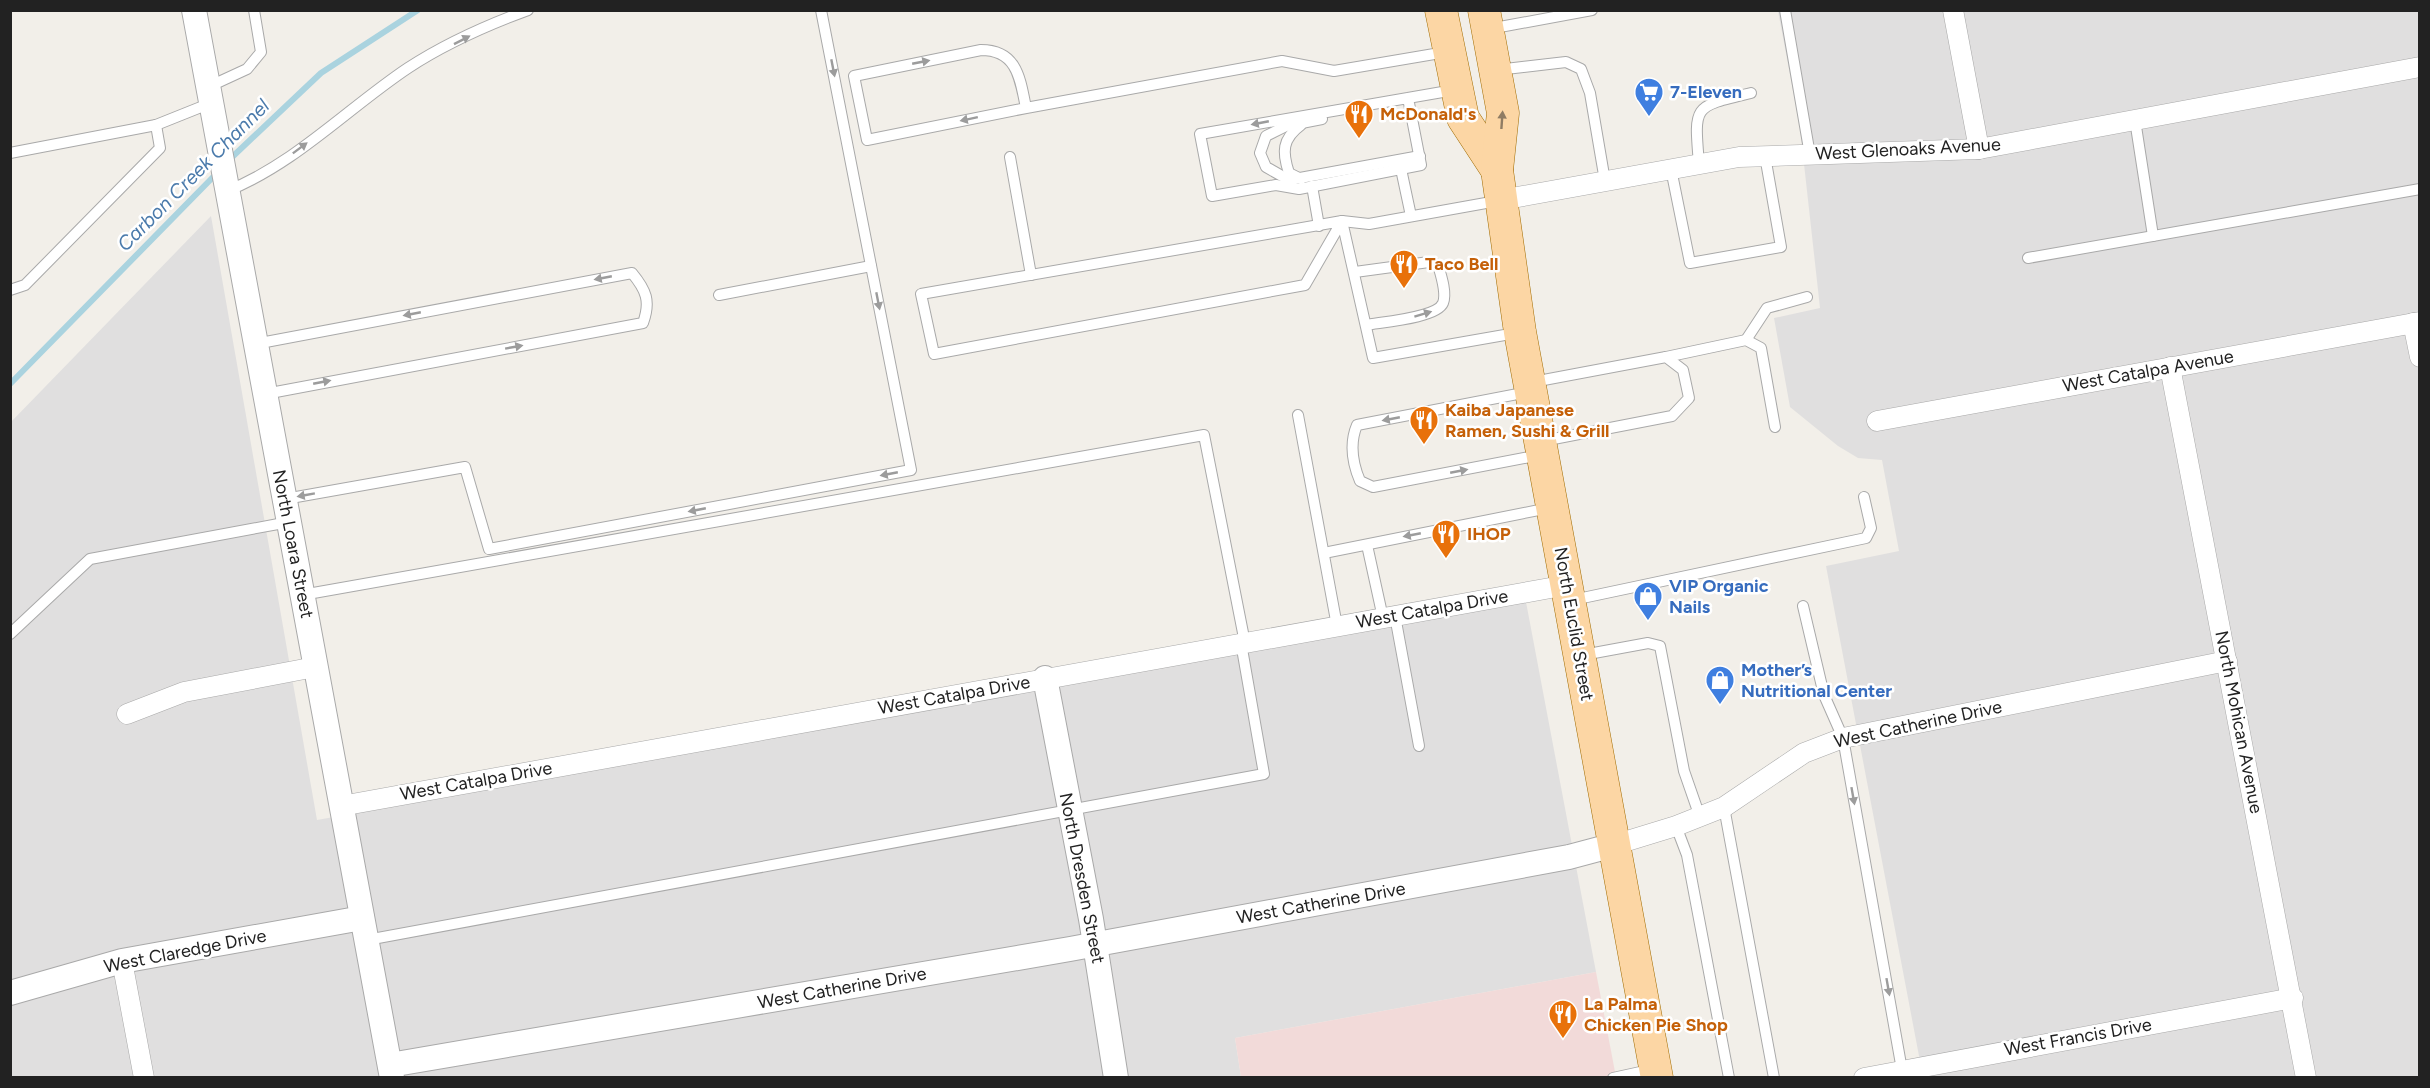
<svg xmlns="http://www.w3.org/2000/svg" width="2430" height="1088" font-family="Figtree,sans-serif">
<rect width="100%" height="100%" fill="#f2efe9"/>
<!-- residential -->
<g fill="#e0dfdf">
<path d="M1778 11H2419V1077H1923L1826 566 1899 551 1882 460 1858 458 1838 446 1790 407 1774 318 1820 308 1800 128Z"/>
<path d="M211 216 317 820 1526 602 1596 972 1235 1038 1241 1077H11L10 423Z"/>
</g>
<!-- commercial -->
<path fill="#f2dad9" d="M1596 972 1616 1077H1241L1235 1038Z"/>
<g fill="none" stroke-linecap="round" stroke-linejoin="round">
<!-- stream -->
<g stroke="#aad3df" stroke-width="6">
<path d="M229 160 321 73 418 10"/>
<path d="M10 384 218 172"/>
</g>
<!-- service casing -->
<g stroke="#a9a9a9" stroke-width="12">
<g id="service">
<path d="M1785 10 1810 155"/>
<path d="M1489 29 1592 10"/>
<path d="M1497 70 1566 62 1581 69 1590 93 1605 181"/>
<path d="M208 87 247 69 261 52 254 10"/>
<path d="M1408 98 1421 165 1299 189 1276 185 1212 196 1200 134 1454 90"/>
<path d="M1026 108C1020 78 1017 50 981 50L854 76 867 140 1026 108 1282 61 1334 71 1446 52"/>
<path d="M1322 119 1286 126 1266 136 1260 153 1266 167 1289 180 1420 156"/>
<path d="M2135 120 2153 236"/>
<path d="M10 153 156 125"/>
<path d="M1010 157 1031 275"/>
<path d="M1699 164C1694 104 1693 107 1751 93"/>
<path d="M1401 169 1411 216"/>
<path d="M1671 169 1690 263 1781 247 1765 156"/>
<path d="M1301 179 1289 173C1282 152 1282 139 1301 125"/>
<path d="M1312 186 1319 226"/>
<path d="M227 191C295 164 348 108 408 68 443 45 490 24 528 10"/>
<path d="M1342 221 1305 285 934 354 921 294 1342 221 1369 224 1497 201"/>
<path d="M1342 221 1373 358 1516 333"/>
<path d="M2028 258 2420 189"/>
<path d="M1355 272 1429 262 1438 265C1441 275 1447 293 1443 303 1437 318 1382 322 1366 325"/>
<path d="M10 290 25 285 160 148 156 125 211 103"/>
<path d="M719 295 871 266"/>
<path d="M1746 340 1767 308 1807 297"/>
<path d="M255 344 632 273C646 290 651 301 643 323L265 394"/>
<path d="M1666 357 1746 340 1761 348 1775 427"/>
<path d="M1533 382 1666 357 1683 370 1689 398 1672 416 1543 441"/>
<path d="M1528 392 1357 425C1349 444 1352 462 1360 481L1373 487 1540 455"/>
<path d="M1298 415 1337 626"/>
<path d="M285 499 465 467 489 549 911 470 821 10"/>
<path d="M1367 545 1383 618"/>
<path d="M1324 553 1549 508"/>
<path d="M302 595 1204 435 1245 643"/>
<path d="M1573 600 1866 538 1871 528 1864 497"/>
<path d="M1803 606 1824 695 1843 738 1902 1070"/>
<path d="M1395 616 1419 746"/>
<path d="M10 634 90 559 289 522"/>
<path d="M1583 655 1648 643 1660 646 1684 771 1700 817"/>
<path d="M1724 807 1774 1078"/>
<path d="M1676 826 1687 855 1729 1078"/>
<path d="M367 940 1264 774 1241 643"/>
<path d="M1613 1078 1654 1069"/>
</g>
</g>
<!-- minor casing -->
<g stroke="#a9a9a9" stroke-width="21">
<g id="minor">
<path d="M1953 10 1979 149"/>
<path d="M1501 200 1739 157 1979 149 2420 67"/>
<path d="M2413 323 2420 357"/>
<path d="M2170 367 2306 1078"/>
<path d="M1877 421 2420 322"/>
<path d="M127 714 184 692 315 667"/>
<path d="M341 806 1567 585"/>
<path d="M1614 845 1676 826 1724 807 1804 753 1843 738 2227 661"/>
<path d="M122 961 144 1078"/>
<path d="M1864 1078 2293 998"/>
</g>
</g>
<!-- tertiary casing -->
<g stroke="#a9a9a9" stroke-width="26">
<g id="tertiary">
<path d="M194 10 392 1078"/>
<path d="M1045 678 1091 919 1116 1078"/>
<path d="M10 993 122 961 362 918"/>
<path d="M390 1065 1070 949 1569 857 1614 845"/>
</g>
</g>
<!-- primary casing -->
<g stroke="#a06b00" stroke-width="33">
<g id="primary">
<path d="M1441 10 1463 118 1497 170"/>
<path d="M1484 10 1503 113 1497 170 1520 332 1657 1078"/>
</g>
</g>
<!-- service -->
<use href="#service" stroke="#fff" stroke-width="10"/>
<!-- minor -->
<use href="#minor" stroke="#fff" stroke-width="20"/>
<!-- tertiary -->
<use href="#tertiary" stroke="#fff" stroke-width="24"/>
<!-- primary -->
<use href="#primary" stroke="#fcd6a4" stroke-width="32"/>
</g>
<!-- one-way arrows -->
<defs><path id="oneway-solid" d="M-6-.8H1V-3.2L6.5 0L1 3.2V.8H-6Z" transform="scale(1.5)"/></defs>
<g fill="#9c9c9c">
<use href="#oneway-solid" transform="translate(462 40) rotate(-27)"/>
<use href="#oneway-solid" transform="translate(921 62) rotate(-11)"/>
<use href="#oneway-solid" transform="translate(833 68) rotate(79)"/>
<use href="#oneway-solid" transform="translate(969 119) rotate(168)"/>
<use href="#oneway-solid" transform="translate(1260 123) rotate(169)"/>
<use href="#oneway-solid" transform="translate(300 148) rotate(-37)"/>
<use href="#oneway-solid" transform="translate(603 278) rotate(169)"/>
<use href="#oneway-solid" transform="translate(878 301) rotate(79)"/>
<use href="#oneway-solid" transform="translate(412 314) rotate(169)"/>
<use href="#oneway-solid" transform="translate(1423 314) rotate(-17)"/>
<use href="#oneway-solid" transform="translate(514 347) rotate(-10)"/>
<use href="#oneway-solid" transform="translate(322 382) rotate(-11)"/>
<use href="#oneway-solid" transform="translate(1391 419) rotate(169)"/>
<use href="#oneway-solid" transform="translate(1459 471) rotate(-11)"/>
<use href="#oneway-solid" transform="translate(889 474) rotate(169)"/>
<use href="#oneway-solid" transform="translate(306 495) rotate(170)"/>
<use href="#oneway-solid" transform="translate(697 510) rotate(169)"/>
<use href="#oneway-solid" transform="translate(1412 535) rotate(169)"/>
<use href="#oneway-solid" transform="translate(1853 796) rotate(80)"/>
<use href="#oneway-solid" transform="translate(1888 987) rotate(80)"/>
</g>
<use fill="#8f7c63" href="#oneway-solid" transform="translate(1502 120) rotate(-86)"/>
<!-- icons -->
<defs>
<g id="supermarket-pin" transform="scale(1.5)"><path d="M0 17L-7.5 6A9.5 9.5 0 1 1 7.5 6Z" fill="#3f7fe0" stroke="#fff"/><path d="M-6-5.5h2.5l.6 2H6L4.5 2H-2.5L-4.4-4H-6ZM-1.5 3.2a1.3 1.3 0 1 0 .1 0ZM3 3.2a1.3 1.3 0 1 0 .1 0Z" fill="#fff"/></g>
<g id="restaurant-pin" transform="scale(1.5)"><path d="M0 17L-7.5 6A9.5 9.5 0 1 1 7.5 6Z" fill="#e8710a" stroke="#fff"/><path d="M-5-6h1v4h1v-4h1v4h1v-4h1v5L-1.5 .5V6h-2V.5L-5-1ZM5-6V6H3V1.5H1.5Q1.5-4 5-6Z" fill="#fff"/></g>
<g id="shop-pin" transform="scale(1.5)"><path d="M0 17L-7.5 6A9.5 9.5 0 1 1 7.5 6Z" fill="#3f7fe0" stroke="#fff"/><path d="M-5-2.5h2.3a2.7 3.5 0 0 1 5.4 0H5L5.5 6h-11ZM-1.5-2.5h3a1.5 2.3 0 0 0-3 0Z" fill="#fff"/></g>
</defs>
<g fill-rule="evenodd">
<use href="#supermarket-pin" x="1649" y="92"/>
<use href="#restaurant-pin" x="1359" y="114"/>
<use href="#restaurant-pin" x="1404" y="264"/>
<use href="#restaurant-pin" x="1424" y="420"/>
<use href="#restaurant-pin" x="1446" y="534"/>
<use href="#shop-pin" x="1648" y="596"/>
<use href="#shop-pin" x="1720" y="680"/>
<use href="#restaurant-pin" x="1563" y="1014"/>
</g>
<g text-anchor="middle" stroke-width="5" stroke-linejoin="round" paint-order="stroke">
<!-- shop labels -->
<g font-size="18" font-weight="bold" fill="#366cbe" stroke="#fff" text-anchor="start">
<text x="1670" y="98">7-Eleven</text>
<text x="1669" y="592">VIP Organic<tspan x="1669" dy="21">Nails</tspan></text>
<text x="1741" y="676">Mother’s<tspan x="1741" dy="21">Nutritional Center</tspan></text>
</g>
<!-- food labels -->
<g font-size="18" font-weight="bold" fill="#c56008" stroke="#fff" text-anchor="start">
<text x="1380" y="120">McDonald's</text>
<text x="1425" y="270">Taco Bell</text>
<text x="1445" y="416">Kaiba Japanese<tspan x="1445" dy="21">Ramen, Sushi &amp; Grill</tspan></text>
<text x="1467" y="540">IHOP</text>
<text x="1584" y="1010">La Palma<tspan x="1584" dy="21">Chicken Pie Shop</tspan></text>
</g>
<!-- street labels -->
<g font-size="18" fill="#222" stroke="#fff">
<text transform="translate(1908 149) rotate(-3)" y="6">West Glenoaks Avenue</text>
<text transform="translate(2148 371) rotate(-10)" y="6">West Catalpa Avenue</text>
<text transform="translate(293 544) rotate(79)" y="6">North Loara Street</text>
<text transform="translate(1432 609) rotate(-10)" y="6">West Catalpa Drive</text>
<text transform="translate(1574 624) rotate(80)" y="6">North Euclid Street</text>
<text transform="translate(954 695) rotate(-10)" y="6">West Catalpa Drive</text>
<text transform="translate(2239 722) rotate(79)" y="6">North Mohican Avenue</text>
<text transform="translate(1918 724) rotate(-12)" y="6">West Catherine Drive</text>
<text transform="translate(476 781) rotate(-10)" y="6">West Catalpa Drive</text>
<text transform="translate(1082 878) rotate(79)" y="6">North Dresden Street</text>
<text transform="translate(1321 903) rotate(-10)" y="6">West Catherine Drive</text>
<text transform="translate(185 951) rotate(-11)" y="6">West Claredge Drive</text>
<text transform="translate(842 988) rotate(-10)" y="6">West Catherine Drive</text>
<text transform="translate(2078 1037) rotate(-10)" y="6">West Francis Drive</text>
</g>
<!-- water labels -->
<g font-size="20" font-style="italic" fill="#4a7aab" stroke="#fff">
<text transform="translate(193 175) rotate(-45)" y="7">Carbon Creek Channel</text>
</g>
</g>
<!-- border -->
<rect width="2430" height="1088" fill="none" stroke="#222222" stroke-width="24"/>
</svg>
